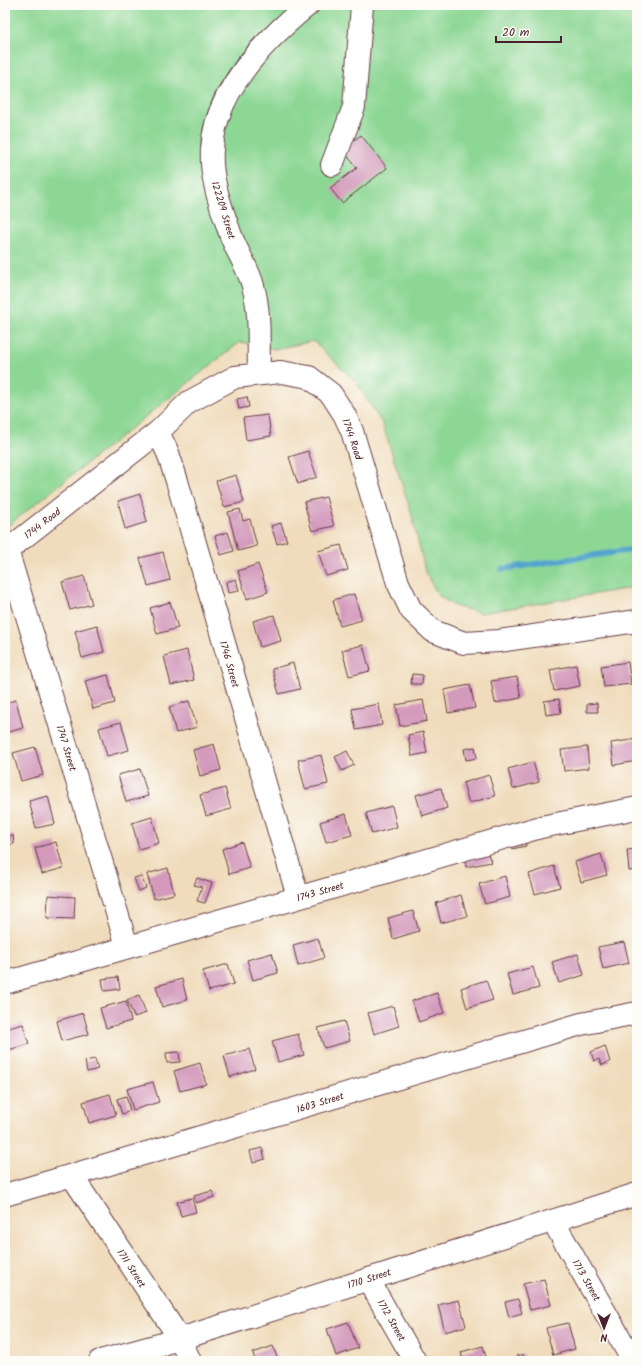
<svg xmlns="http://www.w3.org/2000/svg" width="642" height="1366" font-family="Kalam,sans-serif">
<rect width="100%" height="100%" fill="#fdfcf7"/>
<filter id="ink" filterUnits="userSpaceOnUse"><feTurbulence type="fractalNoise" baseFrequency=".025" numOctaves="2"/><feDisplacementMap in="SourceGraphic" scale="8" xChannelSelector="R" yChannelSelector="G"/><feConvolveMatrix kernelMatrix="1 2 1 2 8 2 1 2 1" color-interpolation-filters="sRGB"/></filter>
<filter id="wash" filterUnits="userSpaceOnUse"><feTurbulence type="fractalNoise" baseFrequency=".012" numOctaves="4" result="noise"/><feDisplacementMap in="SourceGraphic" scale="16" xChannelSelector="R" yChannelSelector="G"/><feGaussianBlur stdDeviation="0.9" result="paint"/><feColorMatrix in="noise" values="0 0 0 0 0 0 0 0 0 0 0 0 0 0 0 0 0 1.4 0 .05"/><feComposite in="paint" operator="in"/></filter>
<g filter="url(#wash)">
<rect width="100%" height="100%" fill="#f0dcbc"/>
<!-- green -->
<path fill="#8dd794" stroke="#6c7b60" d="M5 5H637V587L481 613 454 606 438 595 426 574 411 512 382 423 356 382 313 341 275 349 240 342 5 528Z"/>
<g fill="none" stroke-linecap="round" stroke-linejoin="round">
<!-- stream -->
<path stroke="#52a4cd" stroke-width="6" d="M502 569 637 549"/>
</g>
<g id="blocks">
<!-- building -->
<g fill="#d39abc">
<path d="M361 135 387 168 342 203 330 188 357 168 342 149Z"/>
<path d="M247 397 249 407 239 409 237 399Z"/>
<path d="M268 415 271 436 246 440 243 418Z"/>
<path d="M308 451 317 477 298 484 289 457Z"/>
<path d="M236 475 244 502 224 507 216 481Z"/>
<path d="M140 494 147 522 125 529 118 501Z"/>
<path d="M326 497 334 526 312 531 304 502Z"/>
<path d="M240 509 243 521 250 519 257 546 238 551 228 512Z"/>
<path d="M281 523 287 541 277 544 271 526Z"/>
<path d="M228 532 234 551 221 555 215 536Z"/>
<path d="M341 545 348 570 326 576 318 551Z"/>
<path d="M163 552 170 580 148 586 140 558Z"/>
<path d="M258 564 268 592 247 599 238 571Z"/>
<path d="M84 576 92 604 70 610 62 582Z"/>
<path d="M236 579 239 591 228 593 226 582Z"/>
<path d="M354 594 362 620 340 626 333 600Z"/>
<path d="M170 602 178 628 157 634 150 608Z"/>
<path d="M274 615 281 641 260 647 253 621Z"/>
<path d="M97 625 104 652 82 658 75 631Z"/>
<path d="M363 645 370 671 349 676 342 650Z"/>
<path d="M187 650 194 680 171 685 164 656Z"/>
<path d="M628 662 631 684 604 687 601 666Z"/>
<path d="M293 663 300 689 279 694 272 669Z"/>
<path d="M576 665 580 686 554 691 550 670Z"/>
<path d="M412 674 423 675 422 684H411Z"/>
<path d="M108 675 115 703 93 709 85 681Z"/>
<path d="M517 677 521 698 495 703 491 681Z"/>
<path d="M470 685 475 708 448 713 444 690Z"/>
<path d="M559 699 561 713 546 715 544 701Z"/>
<path d="M16 700 23 728 5 733V703Z"/>
<path d="M423 700 427 721 400 726 396 705Z"/>
<path d="M189 701 197 727 176 733 169 707Z"/>
<path d="M597 703 598 712H587V704Z"/>
<path d="M379 704 382 725 356 730 352 709Z"/>
<path d="M121 722 129 750 107 756 99 728Z"/>
<path d="M423 732 427 753 412 756 408 735Z"/>
<path d="M637 739V761L614 765 611 743Z"/>
<path d="M214 744 221 770 200 776 193 750Z"/>
<path d="M35 747 43 775 21 781 13 753Z"/>
<path d="M475 747 477 758 466 760 464 749Z"/>
<path d="M587 747 589 768 564 771 561 750Z"/>
<path d="M347 751 354 765 342 771 335 757Z"/>
<path d="M321 755 328 784 305 789 298 760Z"/>
<path d="M533 762 539 782 513 789 508 769Z"/>
<path d="M140 769 148 796 126 802 118 775Z"/>
<path d="M489 775 495 796 469 803 463 783Z"/>
<path d="M225 788 231 809 206 816 200 795Z"/>
<path d="M441 788 447 808 422 816 416 795Z"/>
<path d="M48 796 55 824 36 828 29 801Z"/>
<path d="M392 806 397 827 372 834 366 813Z"/>
<path d="M346 814 352 835 326 842 320 822Z"/>
<path d="M152 817 159 843 139 849 132 823Z"/>
<path d="M13 835 14 844 5 845V836Z"/>
<path d="M525 841 526 846 512 849 511 845Z"/>
<path d="M56 842 63 868 42 874 35 848Z"/>
<path d="M242 842 250 868 229 874 222 849Z"/>
<path d="M637 849V870L629 871 627 850Z"/>
<path d="M488 854 491 862 466 867 465 860Z"/>
<path d="M601 854 607 875 581 882 575 862Z"/>
<path d="M554 866 560 887 535 894 529 874Z"/>
<path d="M168 868 174 894 154 899 147 874Z"/>
<path d="M141 876 146 888 139 891 134 878Z"/>
<path d="M505 876 510 897 485 904 479 884Z"/>
<path d="M197 878 212 883 205 903 197 901 202 887 194 885Z"/>
<path d="M48 895 75 897 74 919 47 918Z"/>
<path d="M461 895 467 916 441 923 436 903Z"/>
<path d="M413 911 419 931 393 939 388 918Z"/>
<path d="M318 938 324 958 298 966 293 945Z"/>
<path d="M624 942 629 963 603 969 598 947Z"/>
<path d="M272 953 278 973 253 980 247 960Z"/>
<path d="M578 954 584 975 559 983 552 962Z"/>
<path d="M228 964 234 984 209 991 203 971Z"/>
<path d="M533 967 539 988 513 995 507 974Z"/>
<path d="M118 977 120 989 104 991 102 979Z"/>
<path d="M182 979 187 1000 162 1007 156 986Z"/>
<path d="M486 980 493 1000 467 1008 461 988Z"/>
<path d="M437 993 444 1013 419 1022 412 1001Z"/>
<path d="M139 995 146 1013 134 1017 127 1000Z"/>
<path d="M126 1001 131 1021 106 1028 100 1008Z"/>
<path d="M393 1006 399 1026 374 1034 368 1013Z"/>
<path d="M83 1013 89 1034 62 1041 57 1021Z"/>
<path d="M344 1021 350 1041 324 1048 318 1028Z"/>
<path d="M23 1024 29 1044 5 1051V1029Z"/>
<path d="M298 1034 304 1055 278 1062 272 1041Z"/>
<path d="M605 1046 610 1062 602 1065 599 1059 594 1061 591 1052Z"/>
<path d="M249 1049 255 1069 230 1077 224 1056Z"/>
<path d="M179 1052 180 1062 167 1063 166 1053Z"/>
<path d="M95 1059 98 1069 87 1072 85 1061Z"/>
<path d="M200 1063 206 1084 180 1091 174 1071Z"/>
<path d="M153 1082 159 1102 133 1110 127 1089Z"/>
<path d="M110 1094 116 1115 89 1123 83 1102Z"/>
<path d="M126 1096 130 1111 122 1114 117 1099Z"/>
<path d="M262 1148 265 1159 253 1163 250 1151Z"/>
<path d="M212 1191 214 1197 196 1203 194 1196Z"/>
<path d="M192 1198 196 1212 181 1216 177 1202Z"/>
<path d="M544 1279 551 1305 530 1310 523 1284Z"/>
<path d="M518 1299 522 1313 509 1317 505 1302Z"/>
<path d="M459 1300 466 1326 445 1332 438 1305Z"/>
<path d="M348 1322 358 1348 336 1356 327 1329Z"/>
<path d="M568 1323 575 1349 553 1355 546 1328Z"/>
<path d="M273 1346 278 1361H255L253 1353Z"/>
<path d="M483 1346 487 1361H463L461 1352Z"/>
<path d="M523 1354 525 1361H517L516 1356Z"/>
</g>
</g>
</g>
<g filter="url(#ink)">
<use href="#blocks" fill-opacity="0" stroke="#633b41" stroke-width="1"/>
<g fill="none" stroke-linecap="round" stroke-linejoin="round">
<!-- minor casing -->
<g stroke="#633b41" stroke-width="24">
<g id="minor">
<path d="M332 165 354 107 362 5"/>
<path d="M259 373C258 344 261 314 253 286 248 267 236 251 230 233 221 207 210 178 212 150 214 91 265 40 308 5"/>
<path d="M158 432 168 453 177 481 298 897"/>
<path d="M7 550 127 946"/>
<path d="M5 552 158 432 189 402 235 377 281 372 309 377 331 394 344 414 352 431 398 583 411 610 433 631 464 643 499 641 637 621"/>
<path d="M5 983 541 827 637 808"/>
<path d="M72 1176 180 1339 190 1361"/>
<path d="M5 1195 581 1024 637 1013"/>
<path d="M553 1221 633 1361"/>
<path d="M368 1279 415 1361"/>
<path d="M100 1361 180 1339 637 1194"/>
</g>
</g>
<!-- minor -->
<use href="#minor" stroke="#fff" stroke-width="22"/>
</g>
</g>
<g text-anchor="middle" stroke-width="3" stroke-linejoin="round" paint-order="stroke">
<!-- street labels -->
<g font-size="10" fill="#4a1f2b" stroke="#fdfcf7">
<text transform="translate(224 210) rotate(73)" y="4">122209 Street</text>
<text transform="translate(353 439) rotate(71)" y="4">1744 Road</text>
<text transform="translate(42 523) rotate(-38)" y="4">1744 Road</text>
<text transform="translate(230 664) rotate(74)" y="4">1746 Street</text>
<text transform="translate(67 748) rotate(73)" y="4">1747 Street</text>
<text transform="translate(320 891) rotate(-16)" y="4">1743 Street</text>
<text transform="translate(320 1102) rotate(-17)" y="4">1603 Street</text>
<text transform="translate(132 1268) rotate(57)" y="4">1711 Street</text>
<text transform="translate(369 1278) rotate(-18)" y="4">1710 Street</text>
<text transform="translate(587 1280) rotate(60)" y="4">1713 Street</text>
<text transform="translate(392 1320) rotate(60)" y="4">1712 Street</text>
</g>
</g>
<!-- margin -->
<rect width="642" height="1366" fill="none" stroke="#fdfcf7" stroke-width="20"/>
<!-- north arrow -->
<g transform="translate(604 1328) rotate(180)" stroke="#fdfcf7" stroke-width="3" paint-order="stroke">
<path d="M0-3L7 15L0 10L-7 15Z" fill="#4a1f2b"/>
<text y="-6" font-size="11" font-weight="bold" text-anchor="middle" fill="#4a1f2b">N</text>
</g>
<!-- scale -->
<path d="M496 36v6h65v-6" fill="none" stroke="#4a1f2b" stroke-width="2"/>
<text x="502" y="36" font-size="12" fill="#4a1f2b" stroke="#fdfcf7" stroke-width="3" paint-order="stroke">20 m</text>
</svg>
